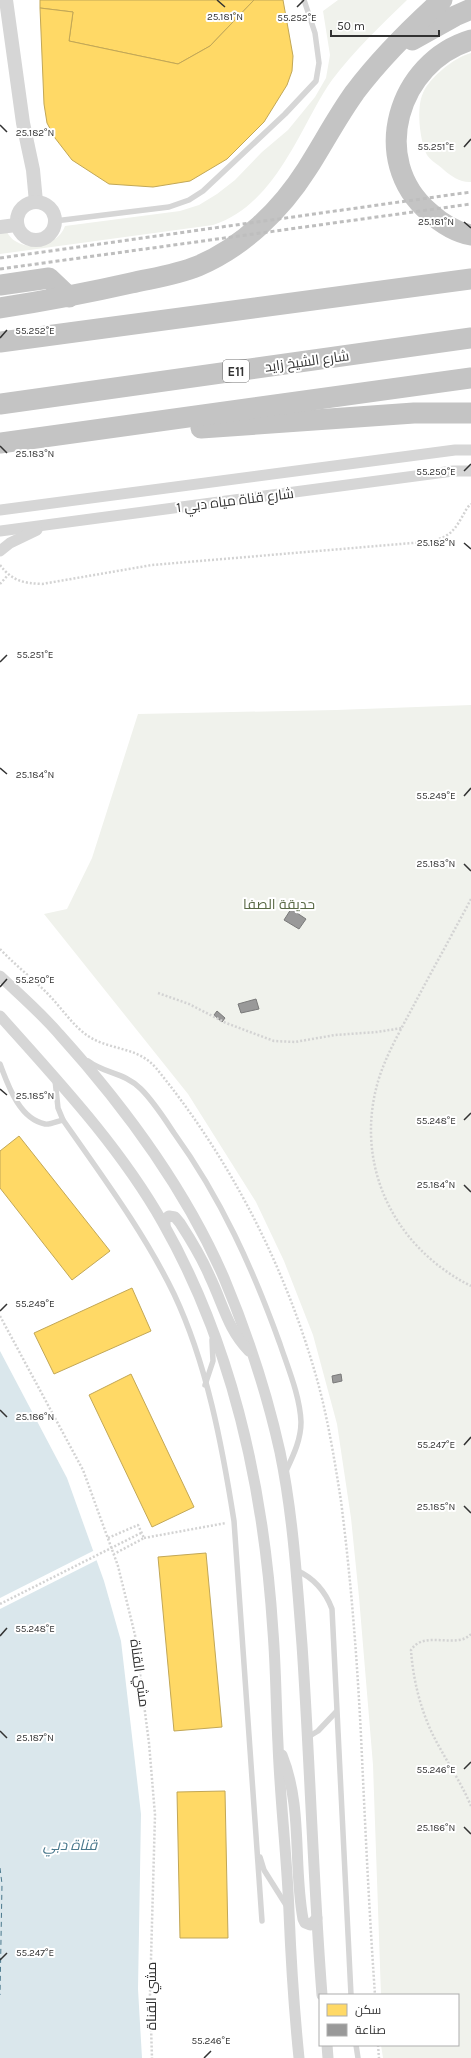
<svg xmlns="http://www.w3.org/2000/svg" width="471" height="2058" font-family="Karla,Cairo,sans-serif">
<rect width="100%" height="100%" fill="#fff"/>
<!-- green -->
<g fill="#f0f2ec">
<path d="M338 0H407C381 25 354 51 332 80 326 88 321 97 316 106 291 151 266 208 213 225L0 254V232L6 231C9 235 12 240 17 242 32 251 59 244 65 226L180 211 199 205 217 194 235 180 262 152 288 130 315 97 326 78 330 55 323 11Z"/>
<path d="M471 53V182C461 183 451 176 444 170 439 165 428 159 426 153 420 139 416 108 423 93 430 77 455 57 471 53Z"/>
<path d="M471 705V2058H383L381 2045H458V1995H381L373 1765 359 1597 351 1518 337 1424 313 1335 284 1261 256 1202 188 1094 44 914 67 909 92 858 138 714 336 710Z"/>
</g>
<!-- water -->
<path fill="#dae7ec" d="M0 1351 67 1478 104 1581 121 1641 141 1814 138 1989 142 2058H0Z"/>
<!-- pier -->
<path fill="#fff" d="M95 1550 99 1559 0 1609V1598Z"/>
<!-- homes -->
<g fill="#ffd966" stroke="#c2a756">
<path d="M40 0H254L210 46 178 64 69 41 73 12 40 8Z"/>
<path d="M254 0H283L293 56 292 71 287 85 264 122 227 159 190 181 153 187 109 184 72 160 55 138 47 123 44 104 40 8 73 12 69 41 178 64 210 46Z"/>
<path d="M19 1136 110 1251 72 1280 0 1188V1151Z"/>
<path d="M132 1288 151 1331 54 1374 34 1333Z"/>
<path d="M131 1374 194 1507 152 1527 89 1395Z"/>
<path d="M206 1553 222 1727 174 1731 158 1557Z"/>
<path d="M225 1791 228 1938H180L177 1792Z"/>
</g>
<!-- industry -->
<g fill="#999" stroke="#7a7a7a">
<path d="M291 909 306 919 299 929 284 920Z"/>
<path d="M256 999 259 1009 241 1013 238 1004Z"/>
<path d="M217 1011 225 1018 222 1022 214 1015Z"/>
<path d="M341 1374 342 1381 333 1383 332 1376Z"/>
</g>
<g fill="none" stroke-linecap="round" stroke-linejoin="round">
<!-- ferry -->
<path stroke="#49788c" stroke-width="1" stroke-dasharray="5 4" stroke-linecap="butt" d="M0 1868 2 1884 0 1995"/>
<!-- path -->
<g stroke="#d3d3d3" stroke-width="2.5" stroke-dasharray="2 2" stroke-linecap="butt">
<path d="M0 565C12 581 23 583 42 584L152 565 424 542C445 539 452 535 462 517 465 512 467 507 471 504"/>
<path d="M0 584 8 575"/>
<path d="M471 899C453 933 434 967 416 1001 404 1024 389 1049 380 1075 352 1160 391 1246 471 1286"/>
<path d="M0 949C15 965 32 978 47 993 61 1007 72 1025 88 1036 111 1051 137 1046 156 1068 228 1156 282 1260 314 1369 327 1412 334 1457 341 1501 351 1580 357 1657 361 1736 365 1822 369 1909 375 1995"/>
<path d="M158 993 189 1004 226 1023 274 1041 295 1042 335 1035 377 1032 402 1028"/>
<path d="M0 1316 83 1470 118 1566 135 1635 149 1743 155 1815 150 1995 152 2058"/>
<path d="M108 1538 138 1525 144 1538 114 1554"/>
<path d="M144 1538 226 1523"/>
<path d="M471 1634C456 1650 425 1629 411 1650 413 1680 421 1712 435 1739 447 1762 461 1782 471 1806"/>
<path d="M378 2045 379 2058"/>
</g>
<!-- service -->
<g stroke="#d6d6d6" stroke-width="5.5">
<path d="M55 221 169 207 189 200 203 191 285 114 316 81 319 63 315 33 304 0"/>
<path d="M88 1061C105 1074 124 1072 141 1089 154 1102 164 1118 174 1133 221 1198 253 1269 280 1344 288 1368 300 1396 301 1422 301 1440 293 1456 286 1471"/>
<path d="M0 1064C8 1085 19 1119 45 1124 50 1125 58 1121 63 1120"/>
<path d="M55 1080 58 1108 63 1120C102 1176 144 1232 174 1294 207 1364 222 1445 234 1521L262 1921"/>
<path d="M205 1385 213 1361 212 1340"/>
<path d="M296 1570C314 1578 325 1590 332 1609L351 1995"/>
<path d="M308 1737 318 1731 336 1712"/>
<path d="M260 1857 264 1870 286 1905"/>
<path d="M356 2045 358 2058"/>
</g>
<!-- minor -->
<g stroke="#d6d6d6" stroke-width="11">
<path d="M0 510 455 450H471"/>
<path d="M0 531 453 471H471"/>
<path d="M0 551 10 543 37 530"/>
<path d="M0 976C20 995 41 1013 59 1034 124 1106 185 1188 224 1278 247 1333 267 1393 280 1452 293 1515 297 1581 302 1645 310 1762 313 1879 322 1995"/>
<path d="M0 1016C59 1082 120 1147 163 1223 234 1348 264 1490 273 1632 276 1669 276 1707 278 1744 280 1800 287 1856 289 1912 291 1961 294 2009 299 2058"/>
<path d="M165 1225V1219L169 1216 175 1217 180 1223C191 1240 202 1258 210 1277 223 1304 228 1330 249 1351"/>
<path d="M282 1755C303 1807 293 1865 303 1919L305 1923 310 1925 317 1918"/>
<path d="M327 2045 328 2058"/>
</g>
<!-- tertiary -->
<g stroke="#d6d6d6" stroke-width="14">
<path d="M6 0 23 123 33 170 36 202"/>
<circle cx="36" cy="221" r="19"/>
<path d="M0 227 16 225"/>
</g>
<!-- motorway -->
<g stroke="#c4c4c4" stroke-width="21">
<path d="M412 40 455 16 471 9"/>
<path d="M471 40C398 62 368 160 429 212 441 223 455 232 471 235"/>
<path d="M0 285 49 278 69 297"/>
<path d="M0 308C44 301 87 293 131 283 153 278 176 275 198 266 243 247 281 210 307 169 323 144 337 117 355 92 380 59 411 28 442 0"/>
<path d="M0 342 471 279"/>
<path d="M0 404 471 338"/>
<path d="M201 428 414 413H471"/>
<path d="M0 443 471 378"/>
</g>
<!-- rail -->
<g stroke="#bebebe" stroke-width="3" stroke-dasharray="4 3" stroke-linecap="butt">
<path d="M0 258 471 192"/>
<path d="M0 269 471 204"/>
</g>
<!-- path-bridge -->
<path stroke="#d3d3d3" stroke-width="2.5" stroke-dasharray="2 2" stroke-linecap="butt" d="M0 1604 141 1533"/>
</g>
<!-- ticks -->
<path fill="none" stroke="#323232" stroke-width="1.5" d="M217 0 225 7M297 7 304 0M0 125 7 132M464 147 471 139M464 222 471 228M0 338 7 330M0 446 7 453M464 471 471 464M464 543 471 549M0 662 7 655M0 768 7 774M464 796 471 788M464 864 471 871M0 987 7 979M0 1089 7 1095M464 1120 471 1113M464 1185 471 1192M0 1311 7 1304M0 1410 7 1417M464 1445 471 1437M464 1506 471 1513M0 1636 7 1628M0 1731 7 1738M464 1769 471 1762M464 1827 471 1834M0 1960 7 1953M204 2058 211 2051"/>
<g text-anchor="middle" stroke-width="4" stroke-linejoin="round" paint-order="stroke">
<!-- shield labels -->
<rect fill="#fff" stroke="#707070" stroke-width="1" x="223" y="360" width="26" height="22" rx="3"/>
<g font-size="13" font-weight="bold" fill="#323232">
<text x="236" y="376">E11</text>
</g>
<!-- street labels -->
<g font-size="14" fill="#323232" stroke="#fff">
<text transform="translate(307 361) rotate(-8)" y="5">شارع الشيخ زايد</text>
<text transform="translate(235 500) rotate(-7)" y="5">شارع قناة مياه دبي 1</text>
<text transform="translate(140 1673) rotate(82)" y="5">مشي القناة</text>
<text transform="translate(151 1996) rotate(-90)" y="5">مشي القناة</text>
</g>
<!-- park labels -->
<g font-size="14" fill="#596944" stroke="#fff">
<text x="279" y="909">حديقة الصفا</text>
</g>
<!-- water labels -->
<g font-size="15" font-style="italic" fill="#49788c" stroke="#fff">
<text x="70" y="1850">قناة دبي</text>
</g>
</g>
<g font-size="10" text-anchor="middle" fill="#323232" stroke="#fff" stroke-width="4" stroke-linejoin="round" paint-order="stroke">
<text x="225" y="20">25.181°N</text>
<text x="297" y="21">55.252°E</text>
<text x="35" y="136">25.182°N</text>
<text x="436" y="150">55.251°E</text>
<text x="436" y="225">25.181°N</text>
<text x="35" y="334">55.252°E</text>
<text x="35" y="457">25.183°N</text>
<text x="436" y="475">55.250°E</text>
<text x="436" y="546">25.182°N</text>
<text x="35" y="658">55.251°E</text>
<text x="35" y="778">25.184°N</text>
<text x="436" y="799">55.249°E</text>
<text x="436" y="867">25.183°N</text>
<text x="35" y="983">55.250°E</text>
<text x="35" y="1099">25.185°N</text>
<text x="436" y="1124">55.248°E</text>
<text x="436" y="1188">25.184°N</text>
<text x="35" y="1307">55.249°E</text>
<text x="35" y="1420">25.186°N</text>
<text x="436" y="1448">55.247°E</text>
<text x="436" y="1510">25.185°N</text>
<text x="35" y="1632">55.248°E</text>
<text x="35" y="1741">25.187°N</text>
<text x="436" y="1773">55.246°E</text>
<text x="436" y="1831">25.186°N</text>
<text x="35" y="1956">55.247°E</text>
<text x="211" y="2044">55.246°E</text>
</g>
<!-- legend -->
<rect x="319" y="1994" width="140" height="52" fill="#ffffff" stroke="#adadad"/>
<rect x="327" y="2004" width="20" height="12" fill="#ffd966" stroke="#adadad"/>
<text x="355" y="2014" font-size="12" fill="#323232">سكن</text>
<rect x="327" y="2024" width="20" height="12" fill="#999999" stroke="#adadad"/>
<text x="355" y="2034" font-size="12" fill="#323232">صناعة</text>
<!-- scale -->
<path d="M331 30v6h108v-6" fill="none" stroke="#323232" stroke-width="2"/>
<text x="337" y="30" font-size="12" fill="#323232" stroke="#ffffff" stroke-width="3" paint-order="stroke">50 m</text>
</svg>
